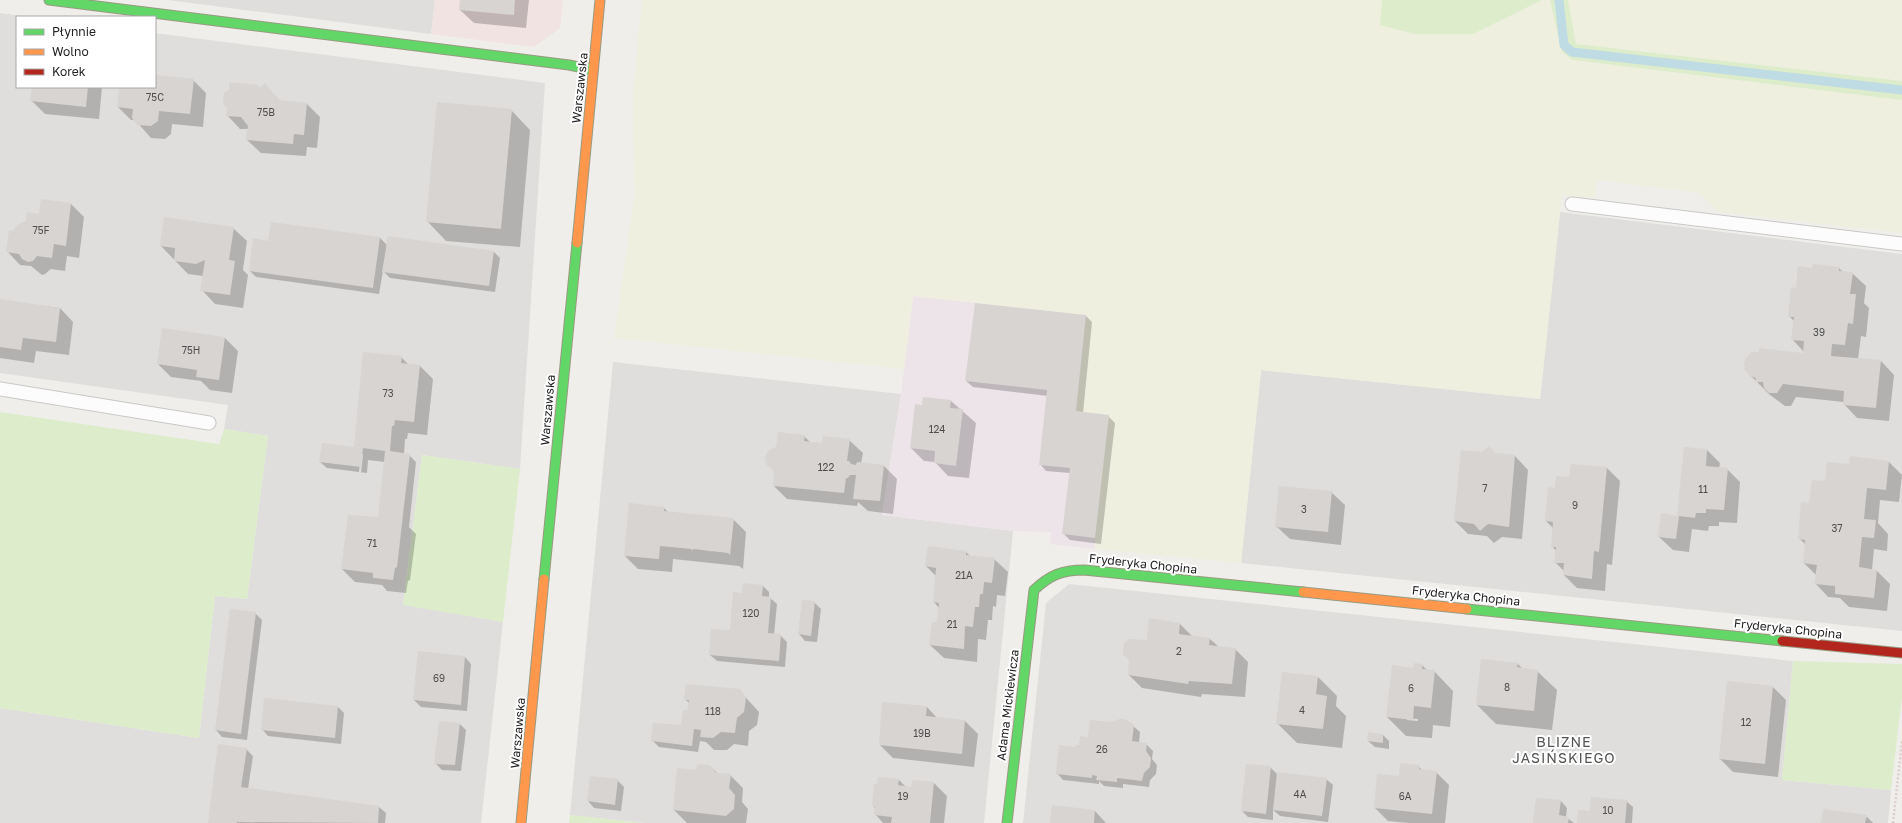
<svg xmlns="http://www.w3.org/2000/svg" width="1902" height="823" font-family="'Golos Text',sans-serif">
<rect width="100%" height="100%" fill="#f0eeeb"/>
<!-- residential -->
<g fill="#dfdedc">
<path d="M168 0H435L431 34Z"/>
<path d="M0 13 29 17H17V87H155V33L545 83 520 469 422 455 403 604 503 622 481 823H0V708L199 738 215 596 247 599 268 436 224 429 228 405 0 373Z"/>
<path d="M1560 212 1902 254V631L1241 563 1261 370 1540 399Z"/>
<path d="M613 362 901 394 882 515 1013 531 984 823H644L570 815Z"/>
<path d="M1069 584 1793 661 1782 780 1891 790 1888 823H1023L1046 603Z"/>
</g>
<!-- commercial -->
<path fill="#f1e3e1" d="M435 0H563L560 28 534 47 431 34Z"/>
<!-- industrial -->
<path fill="#ede4e9" d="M913 296 1086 315 1076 411 1095 537V549L1050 544 1051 532 1013 531 882 515 901 394Z"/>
<!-- farmland -->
<g fill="#efefdf">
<path d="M642 0H1382L1380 24 1414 34H1473L1542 0H1550L1562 52 1573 60 1902 100V233L1719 212 1699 193 1598 180 1595 198 1562 195 1540 399 1261 370 1241 563 1095 549V537L1076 411 1086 315 913 296 904 369 614 338 634 197 633 91Z"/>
<path d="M1568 0H1902V81L1576 44Z"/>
</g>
<!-- grass -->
<g fill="#ddeccb">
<path d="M1382 0H1542L1473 34H1414L1380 25Z"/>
<path d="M1550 0H1568L1576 44 1902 81V100L1573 60 1562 52Z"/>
<path d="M0 412 219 444 224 429 268 436 247 599 215 596 199 738 0 708Z"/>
<path d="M422 455 520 469 503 622 403 605Z"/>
<path d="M1793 661 1902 664V696L1891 790 1782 780Z"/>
<path d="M570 815 644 823H569Z"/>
</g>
<!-- shadow -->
<g fill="#0003" fill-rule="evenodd">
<path d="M461 0H529L526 28 474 23 460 10Z"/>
<path d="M155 76 193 80 206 93 203 127 172 124 171 134 165 139 151 138 135 120H131L118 107 120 87H155Z"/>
<path d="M265 85 281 102 307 104 320 117 317 148 307 147 306 156 261 153 247 140 249 129H240L227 115Z"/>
<path d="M33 87H102L99 119 45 114 32 101Z"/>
<path d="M511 110 530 130 520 247 446 241 427 221Z"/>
<path d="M71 204 84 217 79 258 67 256 65 271 51 269 45 274 42 275 31 266 20 265 7 251 14 232 40 215Z"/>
<path d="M272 223 380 238 387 245 388 237 494 252 500 258 495 292 390 278 383 271 379 294 256 277 250 271 269 242Z"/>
<path d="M233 228 247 241 243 270 248 275 243 308 215 304 202 290 203 276 188 274 161 246Z"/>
<path d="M1839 268 1843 272 1852 273 1866 286 1864 303 1869 308 1866 337 1861 336 1858 359 1881 361 1894 375 1889 421 1857 418 1844 404V402L1796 397 1791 406H1785L1770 395 1747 372 1804 354V352L1792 339 1794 321 1789 316 1797 289 1813 269Z"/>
<path d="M0 301 60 308 73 322 69 355 36 351 34 363 0 358Z"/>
<path d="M976 304 1086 316 1092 322 1083 413 1108 416 1115 423 1101 544 1070 540 1063 533 1070 473 1046 471 1040 464 1048 396 973 387 966 381Z"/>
<path d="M225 338 238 351 232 393 210 390 201 381 171 377 158 364Z"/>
<path d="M401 357 409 365 420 366 433 379 427 435 408 433 407 439H405L404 454 409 455 416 462 409 527 416 534 410 580 408 581 406 593 387 591 382 585 355 582 342 569 381 519 385 462 368 460 367 473 327 468 320 462 357 448ZM361 453 363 455 361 472H359Z"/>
<path d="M951 401 976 423 969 478 948 476 935 462 924 461 911 448 923 406Z"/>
<path d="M804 436 811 443 823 444 849 440 863 453 861 463 884 466 897 479 893 514 868 511 858 502 857 506 787 499 774 486Z"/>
<path d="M1707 450 1720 463 1719 469H1727L1740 482 1737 523 1719 522V526H1709L1708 531 1692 529 1689 552 1673 550 1659 537 1678 517Z"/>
<path d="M1496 455 1515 456 1528 470 1522 539 1502 537 1494 543 1487 536 1468 534 1455 521Z"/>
<path d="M1889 462 1902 475 1899 502 1880 500 1878 523 1888 534 1887 551 1874 549 1872 570 1877 571 1890 584 1887 611 1849 607 1840 598 1828 597 1815 583 1816 575 1804 563 1806 545 1799 538 1810 504 1825 482 1850 465Z"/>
<path d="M1607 468 1620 481 1612 565 1607 564 1605 591 1577 588 1564 575V571L1555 562 1556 551 1552 546 1553 528 1546 521 1556 489 1570 478Z"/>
<path d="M1331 492 1345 505 1341 545 1290 539 1276 526Z"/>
<path d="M664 508 668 512 733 519 746 532 743 569 739 566 673 559 672 572 638 569 625 556Z"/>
<path d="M966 552 971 557 994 559 1008 572 1005 596 997 595 996 607 993 606 992 620H988L986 640 978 639 977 662 944 658 930 645 938 623 939 608 934 602 936 576 926 566Z"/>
<path d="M763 586 769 592V597L777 604 774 635H780L787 642 785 667 717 661 710 655 731 631 743 594Z"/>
<path d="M814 602 821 609 817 642 805 641 799 634Z"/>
<path d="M255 613 262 620 247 740 222 737 216 730Z"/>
<path d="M1180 624 1193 637 1210 639 1219 647 1235 649 1248 662 1245 697 1202 694 1201 697 1142 688 1129 675 1148 642Z"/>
<path d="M465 657 471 664 467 711 421 707 414 700Z"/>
<path d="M1518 664 1523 669 1537 671 1557 690 1552 730 1496 724 1477 705Z"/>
<path d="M1422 665 1428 671H1434L1453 691 1450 727 1433 725 1432 738 1406 736 1387 717 1414 669ZM1407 718 1418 719V721L1407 720Z"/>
<path d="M1318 677 1337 696 1336 706 1346 716 1342 748 1297 743 1277 723Z"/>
<path d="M1728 682 1773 687 1786 700 1778 777 1733 772 1720 759Z"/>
<path d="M739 690 759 712 757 725 749 731 748 746 734 744 727 750H714L706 742 700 741 698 752 659 747 652 740 682 726 688 712 689 703 685 699Z"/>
<path d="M883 703 927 707 938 719 965 721 978 734 974 767 893 758 880 745Z"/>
<path d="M338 707 344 713 341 744 268 736 262 729Z"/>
<path d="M459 723 466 730 461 771 442 770 435 763Z"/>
<path d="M1133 726 1140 732 1139 743 1146 744 1153 751 1152 759 1157 765 1156 774 1150 780 1149 787 1123 784V788L1104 786 1099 781V784L1063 780 1057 773 1076 748 1089 738Z"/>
<path d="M1383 735 1389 741V749L1375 747 1368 741Z"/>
<path d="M246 749 253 756 248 789 379 807 386 813 385 823H209Z"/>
<path d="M710 766 718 774 730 775 743 788 742 802 748 809 746 823H687L674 810 697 771Z"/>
<path d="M1418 766 1423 771 1436 772 1449 785 1445 823H1409L1388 821 1375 808 1400 777Z"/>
<path d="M1270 767 1278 775 1326 779 1333 785 1328 822 1280 816 1273 810V820L1248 817 1242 811Z"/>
<path d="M617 780 624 787 621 811 594 808 588 801Z"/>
<path d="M899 780 906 787 912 788 934 783 947 796 944 823H883L875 814 876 809 873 806Z"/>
<path d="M1561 801 1567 808 1566 817 1574 823H1534Z"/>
<path d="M1626 801 1633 807 1632 823H1578L1591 812Z"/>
<path d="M1095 811 1106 823H1051Z"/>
<path d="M1866 816 1873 823H1822Z"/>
</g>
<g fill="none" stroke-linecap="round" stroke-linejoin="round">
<!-- stream -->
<path stroke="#bfdbe3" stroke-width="9" d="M1559 0 1564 45 1572 52 1902 90"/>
</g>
<!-- building -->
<g fill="#d7d4d2">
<path d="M460 0H515L514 15 459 10Z"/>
<path d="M155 75 194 79 190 114 159 111 158 121 151 126 137 125 132 118 133 109 117 107 119 87H155Z"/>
<path d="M229 82 258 85 260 88 265 83 279 100 307 103 304 135 294 134 293 144 246 140 248 126 241 117 226 116 227 108 223 103 224 93 229 90Z"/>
<path d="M32 87H88L86 107 30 101Z"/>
<path d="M437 102 512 109 501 229 426 222Z"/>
<path d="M41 199 71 203 66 246 54 244 52 258 37 256 33 261 28 262 22 259 19 254 6 252 9 230 13 231 17 225 26 221 27 212 39 214Z"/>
<path d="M164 217 234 227 229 260 235 261 230 295 200 291 205 260 196 264 174 261 175 248 160 246Z"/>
<path d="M271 222 380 237 373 288 249 271 253 238 268 241Z"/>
<path d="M388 236 494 251 489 286 382 272Z"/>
<path d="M1813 264 1839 267V271L1853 272 1850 294H1856L1853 324 1848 323 1845 345 1832 344 1831 356 1881 360 1876 408 1843 405 1844 391 1783 384 1777 393H1769L1764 388 1763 382H1755L1756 378 1750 376 1745 370 1744 364 1746 358 1752 352H1759V348L1803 353 1804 341 1791 340 1794 317H1788L1791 287 1796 288 1798 266 1812 268Z"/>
<path d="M0 299 60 308 56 342 23 338 21 350 0 347Z"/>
<path d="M975 303 1086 315 1076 411 1109 415 1095 538 1062 534 1070 468 1039 465 1047 390 965 381Z"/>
<path d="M162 328 225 337 219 380 196 377 197 370 157 364Z"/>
<path d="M363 352 402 356 401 363 420 365 414 422 395 420 394 426H392L390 451 410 454 397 567 395 568 393 580 373 578V573L341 569 348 515 378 517 385 451 363 448 361 467 319 462 322 443 354 447Z"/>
<path d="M923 397 951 400 950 408 963 409 956 466 934 463 935 451 910 448 915 404 922 405Z"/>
<path d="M778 432 805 435 804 441 822 443 823 436 850 439 847 461H849L851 464 856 465 857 462 884 465 880 501 853 499 856 475H850L848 478H846L844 493 773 486 774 471 766 464 765 457 769 450 776 447Z"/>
<path d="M1489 446 1495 453 1515 455 1509 527 1488 524 1480 531 1474 524 1454 521 1461 450 1482 452Z"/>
<path d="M1684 447 1707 449 1706 466 1728 468 1724 510 1706 509V513H1696L1695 518 1679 516 1676 539 1658 537 1661 513 1677 516Z"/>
<path d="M1850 456 1889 461 1886 490 1867 488 1864 519 1876 520 1874 538 1862 537 1859 567 1877 570 1874 598 1835 594V586L1814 584 1817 565 1803 563 1805 540 1798 539 1801 502 1809 503 1812 480 1825 481 1827 462 1849 464Z"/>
<path d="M1571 464 1607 467 1599 552 1594 551 1592 579 1563 575 1564 563H1554L1556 547H1551L1553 522 1545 521 1548 487 1555 488 1556 476 1569 477Z"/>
<path d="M1279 486 1332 491 1328 532 1275 527Z"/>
<path d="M629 503 664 507V511L734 518 730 555 728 553 711 551V553L710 551 694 549 691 551 692 549 660 546 659 559 624 556Z"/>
<path d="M928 546 966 551V555L995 558 992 583 984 582 983 594H980L979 607H975L973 627 965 626 964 649 929 645 932 622H937L939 603 933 602 936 568 925 566Z"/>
<path d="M743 583 763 585 762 596 771 597 768 633 781 634 779 661 709 655 711 629 730 630 733 592 742 593Z"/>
<path d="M802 600 815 601 811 636 798 634Z"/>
<path d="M230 609 256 612 241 734 215 730Z"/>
<path d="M1149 618 1180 623 1179 634 1210 638 1209 645 1236 648 1232 684 1189 681 1188 684 1128 675 1129 660 1123 654 1124 643 1129 639 1147 640Z"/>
<path d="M418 651 465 656 461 705 413 700Z"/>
<path d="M1481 659 1518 663 1517 667 1538 670 1534 711 1476 705Z"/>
<path d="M1414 663 1423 664 1422 669 1435 670 1431 708 1414 706 1413 720 1386 717 1392 665 1413 668Z"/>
<path d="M1282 672 1318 676 1316 694 1327 696 1323 729 1276 724Z"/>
<path d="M1727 681 1773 686 1765 764 1719 759Z"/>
<path d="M686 684 740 689 746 698 744 712 737 718 735 733 721 732 713 738 700 737 701 730 694 729 692 746 651 741 653 723 681 725 683 710H687L689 700H684Z"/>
<path d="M264 698 338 706 335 738 261 730Z"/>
<path d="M882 702 927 706 926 716 965 720 962 754 879 745Z"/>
<path d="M1120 719H1125L1134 725 1132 741 1147 743 1146 751 1151 758 1150 767 1144 773 1142 781 1117 778V782L1096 780 1097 776 1092 775V778L1056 774 1059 745 1075 747V745H1079L1080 736 1088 737 1090 720 1111 722Z"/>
<path d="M439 721 460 723 455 765 434 764Z"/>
<path d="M1368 732 1383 734V743L1367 741Z"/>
<path d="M218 744 247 748 241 787 379 806 378 823 237 822V823H208Z"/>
<path d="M1400 763 1419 765V769L1437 771 1432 814 1374 808 1377 774 1399 776Z"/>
<path d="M697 764 710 765 716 773 731 774 729 788 735 795 734 809 726 816 673 810 677 768 696 770Z"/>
<path d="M1246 764 1271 766 1266 814 1241 811Z"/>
<path d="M1277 772 1327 778 1322 816 1273 810Z"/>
<path d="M590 776 618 779 615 805 587 801Z"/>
<path d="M878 777 899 779 898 785 911 787 912 780 934 782 930 823H891L892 817 874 815 875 807 872 806 874 784H877Z"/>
<path d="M1591 797 1627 800 1625 823H1577L1578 810 1590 811Z"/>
<path d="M1536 798 1561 800 1559 815 1569 817 1568 823H1533Z"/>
<path d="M1052 805 1095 810 1094 823H1050Z"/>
<path d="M1823 809 1867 815 1865 823H1821Z"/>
</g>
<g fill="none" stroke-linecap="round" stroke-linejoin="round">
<!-- lane casing -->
<g stroke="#c9c8c7" stroke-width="15">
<g id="lane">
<path d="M1572 204 1902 244"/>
<path d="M0 389 209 423"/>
</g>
</g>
<!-- fast casing -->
<g stroke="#999a82" stroke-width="11">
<g id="fast">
<path d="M49 0 569 65 593 70"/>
<path d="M544 579 577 243"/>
<path d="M1467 609 1782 641"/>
<path d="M1007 823 1034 590C1050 575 1062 570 1084 570L1303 592"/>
</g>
</g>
<!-- slow casing -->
<g stroke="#999a82" stroke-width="11">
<g id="slow">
<path d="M577 243 600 0"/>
<path d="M1303 592 1467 609"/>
<path d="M521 823 544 579"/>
</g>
</g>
<!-- jam casing -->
<g stroke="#999a82" stroke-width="11">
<path id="jam" d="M1782 641 1902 653"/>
</g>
<!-- path -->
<path stroke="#dccecd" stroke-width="2.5" stroke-dasharray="2 2" stroke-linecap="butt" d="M1893 823 1902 741"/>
<!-- lane -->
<use href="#lane" stroke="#fdfcfc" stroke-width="13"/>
<!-- fast -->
<use href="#fast" stroke="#63d668" stroke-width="9"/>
<!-- slow -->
<use href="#slow" stroke="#ff974d" stroke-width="9"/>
<!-- jam -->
<use href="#jam" stroke="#b3261e" stroke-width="9"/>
</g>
<g text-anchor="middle" stroke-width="4" stroke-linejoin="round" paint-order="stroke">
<!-- number labels -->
<g font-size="10" fill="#4f4e4e">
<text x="155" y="101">75C</text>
<text x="266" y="116">75B</text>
<text x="41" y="234">75F</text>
<text x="1819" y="336">39</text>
<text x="191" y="354">75H</text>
<text x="388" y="397">73</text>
<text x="937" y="433">124</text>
<text x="826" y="471">122</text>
<text x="1485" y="492">7</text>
<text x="1703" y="493">11</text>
<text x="1575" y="509">9</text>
<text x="1304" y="513">3</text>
<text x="1837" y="532">37</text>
<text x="372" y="547">71</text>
<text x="964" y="579">21A</text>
<text x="751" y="617">120</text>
<text x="952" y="628">21</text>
<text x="1179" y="655">2</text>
<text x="439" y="682">69</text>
<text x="1507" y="691">8</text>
<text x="1411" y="692">6</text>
<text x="1302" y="714">4</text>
<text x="713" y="715">118</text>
<text x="1746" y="726">12</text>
<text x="922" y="737">19B</text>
<text x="1102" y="753">26</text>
<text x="1300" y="798">4A</text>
<text x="903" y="800">19</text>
<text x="1405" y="800">6A</text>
<text x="1608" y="814">10</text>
</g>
<!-- street labels -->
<g font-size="12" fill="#222" stroke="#fff">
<text transform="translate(580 88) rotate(-84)" y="4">Warszawska</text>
<text transform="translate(548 410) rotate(-85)" y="4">Warszawska</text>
<text transform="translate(1143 564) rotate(6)" y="4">Fryderyka Chopina</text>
<text transform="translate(1466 596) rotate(6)" y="4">Fryderyka Chopina</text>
<text transform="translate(1788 629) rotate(6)" y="4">Fryderyka Chopina</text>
<text transform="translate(1008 705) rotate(-83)" y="4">Adama Mickiewicza</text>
<text transform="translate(518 733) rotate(-85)" y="4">Warszawska</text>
</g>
<!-- quarter labels -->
<g font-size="14" letter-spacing="1" fill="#555" stroke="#fff">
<text x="1564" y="747">BLIZNE<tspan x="1564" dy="16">JASIŃSKIEGO</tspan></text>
</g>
</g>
<!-- legend -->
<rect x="16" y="16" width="140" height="72" fill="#ffffff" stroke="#a7a7a7"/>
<rect x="24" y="29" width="20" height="6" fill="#63d668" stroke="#a7a7a7"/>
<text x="52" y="36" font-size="12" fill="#222222">Płynnie</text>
<rect x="24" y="49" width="20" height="6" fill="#ff974d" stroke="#a7a7a7"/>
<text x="52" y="56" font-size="12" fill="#222222">Wolno</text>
<rect x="24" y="69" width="20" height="6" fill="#b3261e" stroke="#a7a7a7"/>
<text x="52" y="76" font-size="12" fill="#222222">Korek</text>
</svg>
